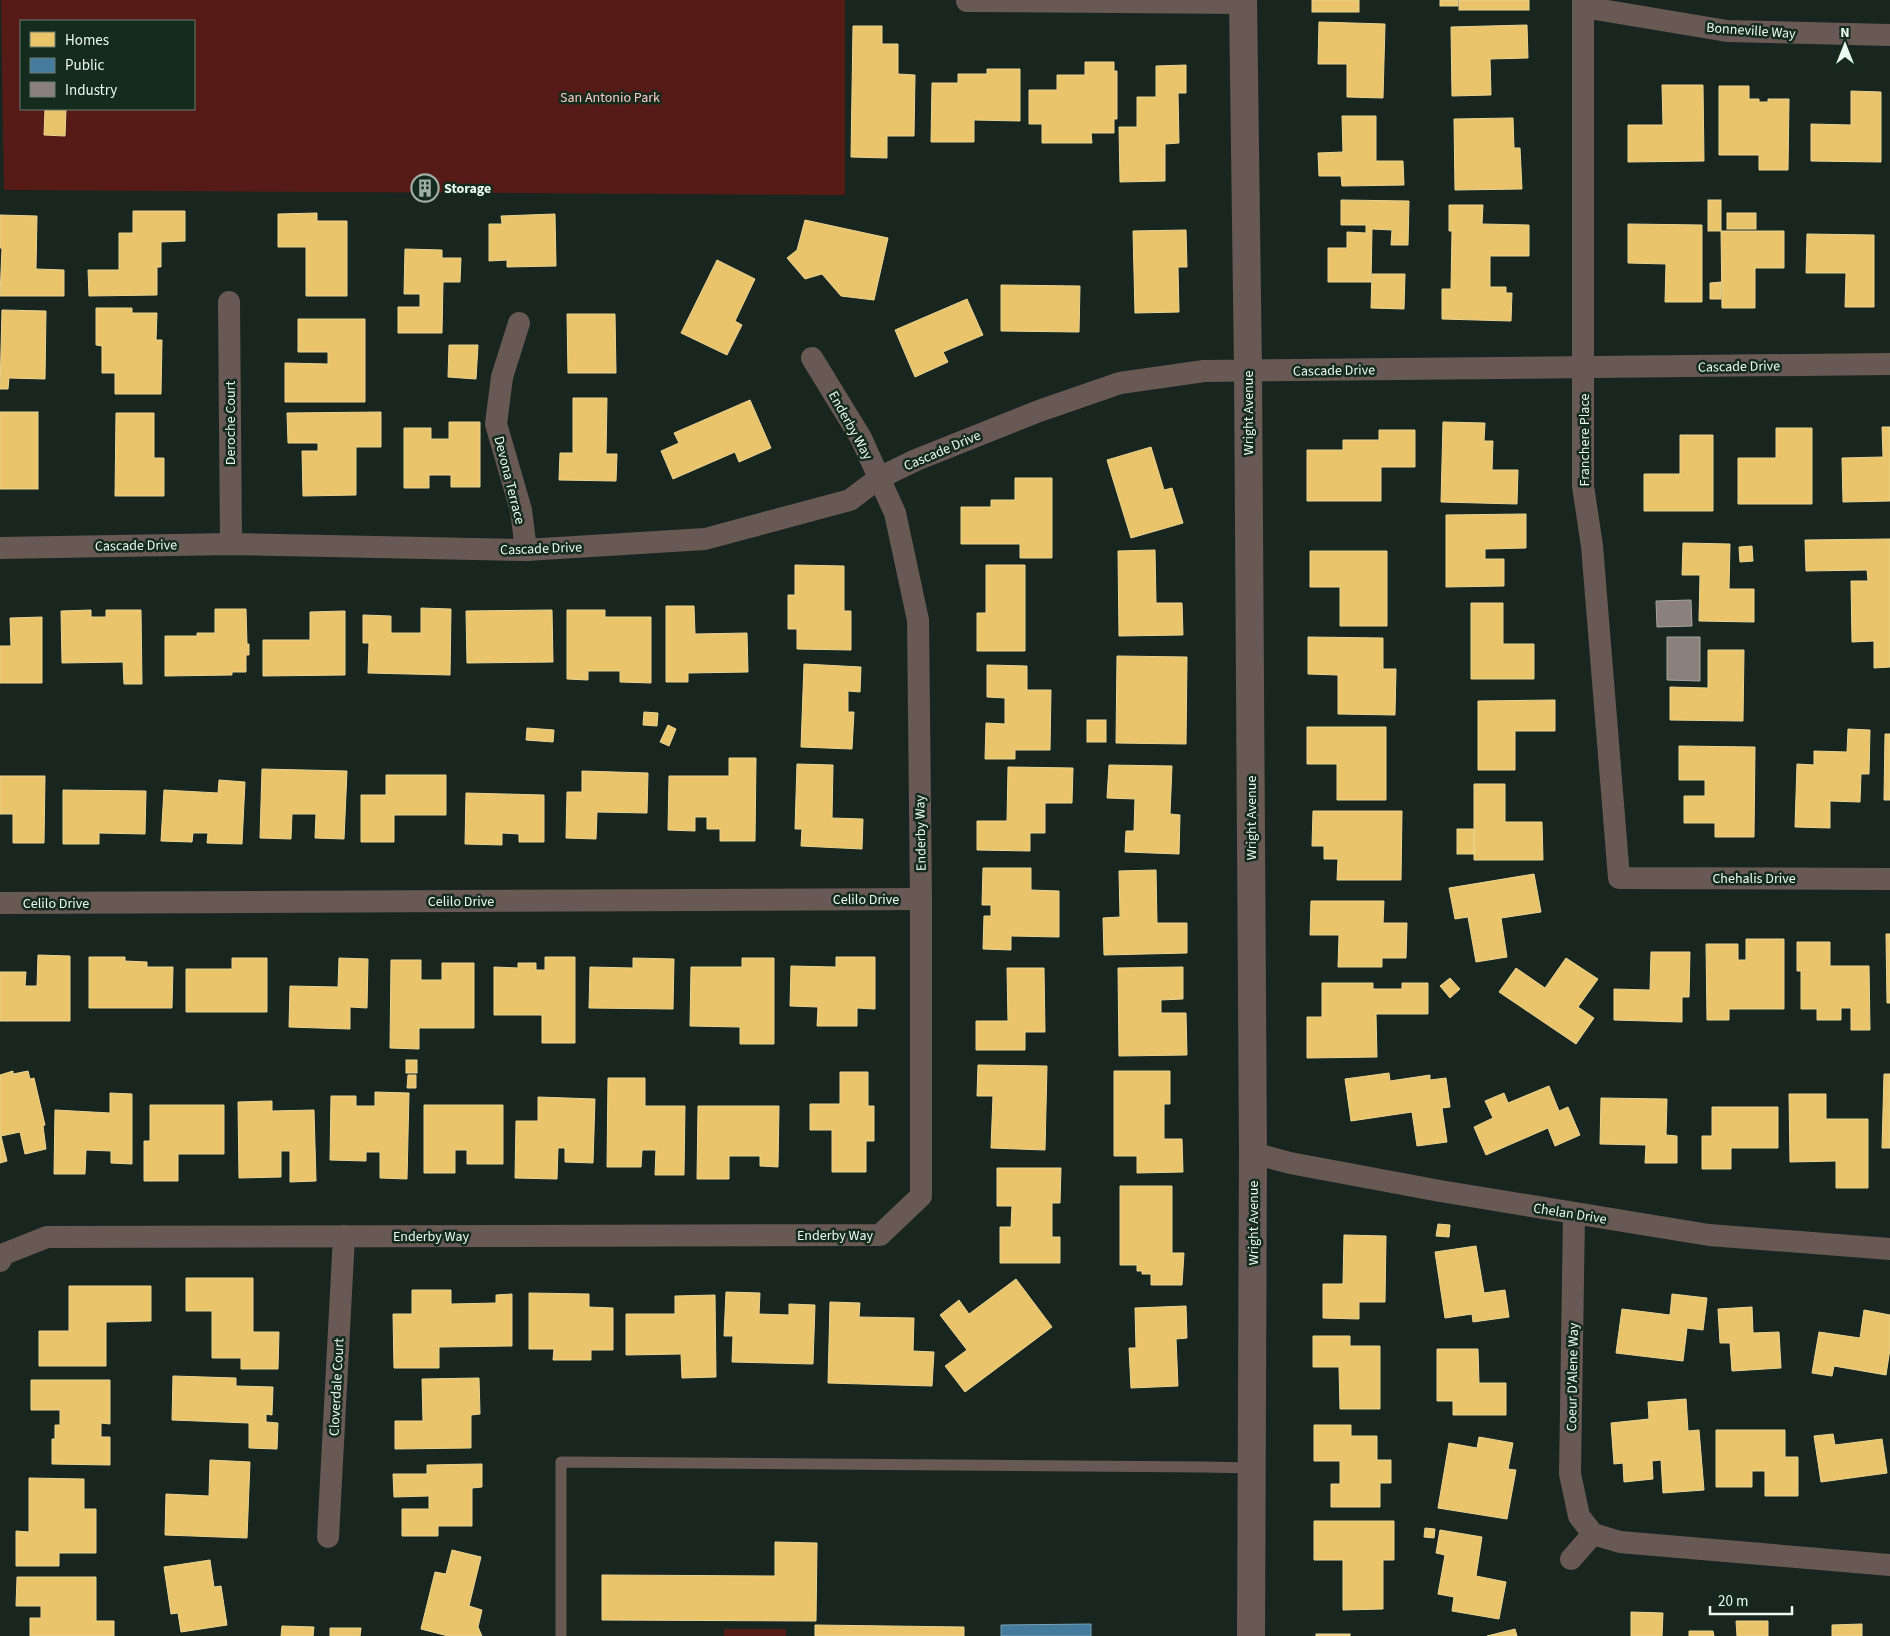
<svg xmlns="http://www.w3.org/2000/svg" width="1890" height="1636" font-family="'Source Sans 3',sans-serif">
<rect width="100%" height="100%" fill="#19261f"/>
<!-- green -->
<g fill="#571b17" fill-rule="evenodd">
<path d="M1 0H845V195L4 190ZM21 21H194V109H21Z"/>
<rect x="724" y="1629" width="62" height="7"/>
</g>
<!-- homes -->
<g fill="#e9c46a" stroke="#ead492">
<rect x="1312" y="0" width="47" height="12"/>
<rect x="1440" y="0" width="18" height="6"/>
<rect x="1459" y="0" width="70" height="10"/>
<path d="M1319 22 1385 24 1383 98 1347 97V64H1318Z"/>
<path d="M1527 25 1528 58 1490 59 1491 95 1452 96 1451 27Z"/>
<path d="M853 26H882V44H898V74L915 75 914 136H887V158L851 157Z"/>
<path d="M1085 62H1114V71H1117V119H1114V133H1091L1092 143H1042V124H1029V90H1057V75H1085Z"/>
<path d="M1186 65V93H1178L1179 143 1165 144V181L1120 182 1119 127H1137V97H1156V66Z"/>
<path d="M987 69H1020V121L974 120V142H931L932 83H958V74H987Z"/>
<path d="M1662 85H1703L1704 161 1628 162V125H1663Z"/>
<path d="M1719 86H1749V99H1759V102H1768V99H1789L1788 170H1759V155H1719Z"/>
<path d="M1851 91 1881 92V162L1811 161V124L1851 125Z"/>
<path d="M45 109H66L65 136 44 135Z"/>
<path d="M1342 116H1376V161H1403L1404 185 1342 186 1341 176H1319L1318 153 1343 152Z"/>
<path d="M1513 118 1514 148H1520L1522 189 1455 190 1454 119Z"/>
<rect x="418" y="186" width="13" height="5"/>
<path d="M1341 200 1409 201 1408 245H1391L1392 230 1372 229 1371 282H1328V248H1347V232L1366 233V225H1341Z"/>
<rect x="1708" y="200" width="13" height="31"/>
<path d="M1449 205H1483L1482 224 1529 225V256H1490V287H1506V293H1512L1511 321 1442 319V289H1451L1452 231H1449Z"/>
<path d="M133 211H185V241L161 242V267H157V295L89 296 88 270H119V233H133Z"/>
<path d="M317 213V221H347V296H306V247H278V214Z"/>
<rect x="1727" y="213" width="29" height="16"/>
<path d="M555 214 556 266 507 267V260L489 261V224H502L501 216Z"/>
<path d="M0 215 37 216 36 269 64 270V296H0L2 248H0Z"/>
<path d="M805 220 888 238 874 300 841 296 822 274 805 279 787 258 797 250Z"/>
<path d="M1628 224 1702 225V302H1665L1666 264 1628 263Z"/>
<path d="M1186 230 1187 267H1178L1179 312 1135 313 1133 231Z"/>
<path d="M1721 231H1784V268H1755V308H1722Z"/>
<path d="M1807 234 1874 235V307H1845L1846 273H1806Z"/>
<path d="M405 249 442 250V258H461L460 282H443L442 333H398V307H420V294H404Z"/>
<path d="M717 260 755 279 735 321 742 325 727 355 681 333Z"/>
<path d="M1372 274H1405L1404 309 1371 308Z"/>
<path d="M1721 282V299H1710V283Z"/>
<path d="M1001 285 1080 286 1079 332 1001 331Z"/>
<path d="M967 299 983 335 943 352 948 362 915 377 895 330Z"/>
<path d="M96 308H132V313H157L156 340H162L161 394H115V373H102V346L96 345Z"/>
<path d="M2 310 46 311 45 379 9 378 8 389H0Z"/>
<path d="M567 314H615L616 373H568Z"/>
<path d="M298 319H365V402H285V363L328 364V352H298Z"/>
<path d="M449 345H478L476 379 448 377Z"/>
<path d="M573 398H607L606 454H617L616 481 559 480 560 453H573Z"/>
<path d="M750 400 771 448 739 462 735 452 673 479 661 451 679 443 674 433Z"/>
<rect x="0" y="412" width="38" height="77"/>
<path d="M381 412V447H356V495L303 496 302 451H318V443H288L287 413Z"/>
<path d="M116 413H154V458H164V496H115Z"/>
<path d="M449 422H480V487H451V475H429V488H404V428H431V439H449Z"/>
<path d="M1443 422 1485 423 1484 441H1493L1492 470H1518L1517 504 1441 502Z"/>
<path d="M1882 427H1890V501L1843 502 1842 458 1883 457Z"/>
<path d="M1776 428H1812V504H1738V458H1776Z"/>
<path d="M1379 430H1415V467H1381V501H1307V450H1343V440H1379Z"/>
<path d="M1680 435H1713V511H1644V474H1680Z"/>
<path d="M1151 447 1164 490 1172 488 1183 523 1131 538 1107 460Z"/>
<path d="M1015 478H1052V558H1020V544H961V507H991V500H1015Z"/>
<path d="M1526 514V548L1485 549V559H1504V586L1446 587V515Z"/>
<path d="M1890 539V667L1874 668V641L1852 642 1851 581H1868L1867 570 1806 571 1805 540Z"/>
<path d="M1683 543 1730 544 1729 589H1754V622L1699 621 1700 575H1682Z"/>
<path d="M1752 546 1753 561 1740 562 1739 547Z"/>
<path d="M1155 550 1156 603H1182L1183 635 1119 636 1118 551Z"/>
<path d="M1310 551H1387V626H1340V587H1310Z"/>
<path d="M795 565 844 566V611H851V650L797 649V629H788V595H795Z"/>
<path d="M986 565H1025V651H977V613H986Z"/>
<path d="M1471 603H1503V644H1534V679H1471Z"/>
<path d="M666 606H694L695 634 747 633 748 672 688 673V682H666Z"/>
<path d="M421 608 451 609 450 675 368 673 369 643H363V615L391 616V633H421Z"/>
<path d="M215 609H246L247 644H249V655H246V672H232V675L165 676V636H197V633H215Z"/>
<path d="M91 610V617H106V610H141L142 684H124L123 662 62 663 61 611Z"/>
<path d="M552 610 553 662 467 663 466 611Z"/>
<path d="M567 610H605V617H651V683L620 682V671H588V680L567 679Z"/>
<path d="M345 611V675L263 676V640H310V612Z"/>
<path d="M42 617V683H0V646H11L10 618Z"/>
<path d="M1308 637 1383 638V669H1396L1395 715 1338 714V675L1308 674Z"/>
<path d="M1708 650H1744L1743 721 1670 720V687L1708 688Z"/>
<path d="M1117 656 1187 657 1186 744 1116 743Z"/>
<path d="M804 664 861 667 860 692 848 691V712H854L852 749 801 747Z"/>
<path d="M987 665 1027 666V690H1051L1050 750H1015V759H985L986 723 1005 724V698L987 697Z"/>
<path d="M1555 700V731H1515V770H1478V701Z"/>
<path d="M644 712 658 713 657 726 643 725Z"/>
<rect x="1087" y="720" width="19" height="22"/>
<path d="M668 725 676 729 669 746 660 742Z"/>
<path d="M1307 727H1386V800H1337V764H1307Z"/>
<path d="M527 728 554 730 553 742 526 740Z"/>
<path d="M1848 729 1870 730 1869 774H1861L1860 802 1830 801V828L1795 827 1797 764 1814 765V751L1847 752Z"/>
<path d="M1885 734H1890V800H1884Z"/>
<path d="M1679 746 1755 747 1754 837H1715V823H1684V796H1705V780H1679Z"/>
<path d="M729 758H756L755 841H720V829H707V817H695V831L668 830 669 776H729Z"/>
<path d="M797 764 833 765 832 818 863 819 862 849 801 846 802 829H795Z"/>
<path d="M1109 765 1172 766 1170 814 1180 815 1179 854 1125 852 1126 831H1134L1135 799 1107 798Z"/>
<path d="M1008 767 1073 768 1072 803H1045V833H1030V851L977 850V821H1007Z"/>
<path d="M262 769 347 771 344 839 315 838 316 814H292L291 839 260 838Z"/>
<path d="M582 771 648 773 647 813 597 812 596 839 566 838 567 792H582Z"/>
<path d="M386 775H446V815H394V842H361V795H386Z"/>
<path d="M0 776H45L44 843H13V814H0Z"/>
<path d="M219 780 245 782 242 844 207 843 208 833H193L192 842 161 841 164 790 218 793Z"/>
<path d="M1474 784H1505V822H1542L1543 860H1474Z"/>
<path d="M63 790 146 791 145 834 99 833V844H63Z"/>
<path d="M466 793 544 795V842H519V834L502 833V845L465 844Z"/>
<path d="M1313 811H1402L1401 880H1337L1338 859H1324V846H1312Z"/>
<rect x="1457" y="829" width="17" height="25"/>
<path d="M983 868H1031V890L1059 891V937L1011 936V950L983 949 984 916H991V905H982Z"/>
<path d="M1156 870 1157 923H1187V953L1104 955 1103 918 1120 917 1119 871Z"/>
<path d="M1534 874 1541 912 1501 918 1507 957 1476 962 1468 917 1455 919 1449 888Z"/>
<path d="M1311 901H1384L1383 923H1407L1406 958H1382V967H1338L1339 935H1310Z"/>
<path d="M1886 934H1890V1003H1887Z"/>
<path d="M1746 939H1784V1009H1729V1020H1707L1706 944H1738V960H1746Z"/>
<path d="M1797 942H1830V966H1869L1870 1030H1851V1008H1841V1020H1817V1009H1801V971H1797Z"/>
<path d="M1651 952H1690L1689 997H1682V1022L1614 1020V989L1650 990Z"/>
<path d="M38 955 70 956V1021H0V972H26L25 986H37Z"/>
<path d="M89 957H125V961L147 962V967H173L172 1008H89Z"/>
<path d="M545 957H575V1043H542V1015H494V967L518 968V963H536V970H545Z"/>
<path d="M836 957H875V1009L857 1008V1026H817L818 1007 790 1006 791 966 836 967Z"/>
<path d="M232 958H267V1012H186V969H232Z"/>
<path d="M339 958 368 959 367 1008 350 1007V1029L289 1027 290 986 338 987Z"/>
<path d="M633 958 674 959 673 1009 589 1008 590 967 633 968Z"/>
<path d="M742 958H774V1044H740V1027L690 1026 691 967H742Z"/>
<path d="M1566 958 1598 979 1578 1007 1594 1018 1576 1044 1499 992 1516 968 1545 988Z"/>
<path d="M391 960H421V980H442V963H474V1028H419V1049L390 1048Z"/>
<path d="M1183 967V999L1161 1000V1013H1186L1187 1055 1119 1056 1118 968Z"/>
<path d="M1007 968H1044L1045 1032H1025V1050H976V1021H1008Z"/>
<path d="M1450 978 1460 989 1450 998 1440 986Z"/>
<path d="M1322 983H1373V989H1402V983H1428V1014H1376L1377 1057 1307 1058V1017H1322Z"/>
<rect x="406" y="1060" width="11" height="13"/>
<path d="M978 1065 1047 1066 1045 1150 991 1148 993 1096H977Z"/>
<path d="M13 1071V1074L28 1071 30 1079 34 1078 45 1125 43 1126 46 1149 25 1154 20 1132 1 1136 7 1161 0 1163V1075Z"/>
<path d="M1114 1071H1170V1104H1164V1139H1182L1183 1172 1137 1173V1156H1114Z"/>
<path d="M840 1072H868V1106H874V1141H866V1172H832V1130H810V1104H840Z"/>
<path d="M1389 1073 1390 1081 1430 1075V1080L1446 1078 1450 1107 1442 1108 1447 1142 1417 1146 1412 1112 1351 1121 1345 1079Z"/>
<path d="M1884 1074H1890V1148H1882Z"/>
<path d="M408 1075H416V1088H407Z"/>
<path d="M608 1078H645V1106H685L684 1175H655L656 1150H642L641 1167H607Z"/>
<path d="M1549 1086 1559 1111 1568 1107 1580 1135 1555 1146 1548 1128 1486 1155 1474 1127 1493 1118 1485 1101 1504 1093 1508 1103Z"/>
<path d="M375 1092 409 1093 407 1179 380 1178V1152H366V1161L330 1160 331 1096H356V1106H375Z"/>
<path d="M110 1093 132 1094V1164L111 1163V1151L86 1150 85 1174H54L55 1110 110 1113Z"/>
<path d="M1789 1094H1826V1119H1868V1188H1836V1161L1790 1162Z"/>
<path d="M538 1097 595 1099 593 1163 565 1162V1148H558L557 1179 515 1178 516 1121H538Z"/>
<path d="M1601 1098 1667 1099 1666 1135 1677 1136V1163H1645L1646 1145 1600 1144Z"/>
<path d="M272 1101V1111L314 1110 316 1181 290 1182V1151H281V1177L239 1178 238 1102Z"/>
<path d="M150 1105H224V1154H178V1181H144V1141H150Z"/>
<path d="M424 1105H503V1164H467V1150H455V1173H424Z"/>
<path d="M698 1106H779L778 1167 760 1166V1156H729V1179H697Z"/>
<path d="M1712 1107H1778V1148H1731V1169H1702V1136H1712Z"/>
<path d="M997 1168H1061L1060 1203H1052V1237H1060V1263H1000V1227H1011L1012 1206H997Z"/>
<path d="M1120 1186H1172V1253H1184L1182 1285H1151V1274H1142V1271H1137V1265H1120Z"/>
<path d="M1438 1224 1450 1225 1449 1237 1436 1236Z"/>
<path d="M1344 1235 1386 1236 1385 1302H1359V1319L1323 1318V1284H1343Z"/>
<path d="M1476 1246 1484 1293 1505 1290 1509 1317 1473 1322 1472 1314 1445 1318 1435 1252Z"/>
<path d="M186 1278H253V1332H279L278 1369H241V1358H212V1311H186Z"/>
<path d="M1016 1279 1052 1327 965 1392 945 1366 967 1350 940 1315 959 1300 969 1314Z"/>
<path d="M69 1286H151V1321L106 1322V1366H39V1331H69Z"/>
<path d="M412 1290H451V1304L496 1303V1295L512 1294V1346L439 1347V1368H394L393 1314H412Z"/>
<path d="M726 1292 760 1293 759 1314 789 1315V1304L815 1305 813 1364 732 1362 733 1336H724Z"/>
<path d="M529 1293 589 1294V1307L613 1308V1350H591V1360H553L554 1349H529Z"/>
<path d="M1672 1294 1707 1298 1703 1330 1687 1328 1683 1361 1616 1353 1622 1309 1670 1315Z"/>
<path d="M715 1295 716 1377 682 1378 681 1354 626 1355V1314H675V1296Z"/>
<path d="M830 1302 860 1303 859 1317 914 1318 913 1351 934 1352 932 1386 828 1383Z"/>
<path d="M1186 1306 1187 1338 1176 1339 1178 1386 1131 1388 1129 1348H1136L1135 1308Z"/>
<path d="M1752 1307 1753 1333 1779 1332 1781 1368 1732 1371 1730 1343H1720L1718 1309Z"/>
<path d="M1864 1310 1890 1315V1349L1886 1375 1834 1366 1832 1376 1812 1373 1819 1332 1860 1338Z"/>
<path d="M1313 1336H1350V1346H1380V1409H1340L1339 1367H1313Z"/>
<path d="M1437 1349H1478L1479 1383H1506V1415H1453V1401H1437Z"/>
<path d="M173 1376 236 1378V1386L273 1387 272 1415 266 1414V1422L278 1423 277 1449 249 1448V1423L172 1420Z"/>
<path d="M479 1378 480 1414 471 1415V1448L395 1449V1421H423L422 1379Z"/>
<path d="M31 1380H110V1424L101 1423V1437H110V1465L52 1464V1439H55V1425H60V1410H31Z"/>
<path d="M1686 1399 1688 1431 1699 1430 1704 1490 1663 1493 1661 1460 1652 1461 1653 1479 1624 1482 1623 1463 1614 1464 1611 1423 1649 1419 1648 1402Z"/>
<path d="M1314 1425H1351V1436H1377V1460H1391V1483H1380V1507H1331V1484H1340V1461H1314Z"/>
<path d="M1716 1430H1785V1457H1798V1496H1765V1471H1752V1487H1716Z"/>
<path d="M1833 1434 1835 1445 1882 1439 1887 1473 1821 1482 1814 1436Z"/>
<path d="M1479 1437 1513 1443 1508 1469 1516 1470 1507 1519 1438 1508 1449 1443 1477 1448Z"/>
<path d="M210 1460 250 1462 247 1538 165 1535 166 1494 209 1496Z"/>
<path d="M482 1464V1487L472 1488V1526H438V1536H402V1509H429V1496L394 1497 393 1474H427V1465Z"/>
<path d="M29 1478 84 1479V1509H96V1553H59V1566H16V1531L29 1532Z"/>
<path d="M1314 1521H1394V1560H1383V1609L1343 1610V1560H1314Z"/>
<path d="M1425 1528 1435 1529 1434 1538 1424 1537Z"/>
<path d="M1440 1530 1482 1537 1476 1576 1506 1582 1499 1619 1452 1611 1454 1597 1438 1594 1445 1555 1436 1553Z"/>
<path d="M775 1542 817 1543 816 1621 602 1620V1575L775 1576Z"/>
<path d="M452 1550 481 1557 469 1606 482 1610 478 1627 482 1636H448L421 1629 435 1572 446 1574Z"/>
<path d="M210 1560 214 1587 221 1586 227 1625 181 1632 178 1613 171 1614 164 1567Z"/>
<path d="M17 1577H96V1621H114V1636H30V1618H41V1606H16Z"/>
<path d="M1631 1612 1663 1613 1662 1636H1631Z"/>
<path d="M1736 1621H1768V1636H1737Z"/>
<path d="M1862 1624V1636H1832V1625Z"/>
<path d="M815 1625 964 1627V1636H815Z"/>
<path d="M282 1626 314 1627 313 1636H281Z"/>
<path d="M330 1628H361L360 1636H330Z"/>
<path d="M1515 1629 1517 1636H1487Z"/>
<path d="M1689 1631H1713L1714 1636H1689Z"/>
<rect x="1316" y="1634" width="34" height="2"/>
</g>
<!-- public -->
<path fill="#457b9d" stroke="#77a1b6" d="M1091 1624V1636H1001V1625Z"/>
<!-- industry -->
<g fill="#8a817c" stroke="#a7a59f">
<path d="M1691 600 1692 626 1657 627 1656 601Z"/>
<path d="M1667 637H1700V681L1667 680Z"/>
</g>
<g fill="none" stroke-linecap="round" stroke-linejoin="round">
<!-- service -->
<path stroke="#685955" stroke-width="11" d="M561 1636V1462L1204 1467 1252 1468"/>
<!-- minor -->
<g stroke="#685955" stroke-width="22">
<path d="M1583 0V486L1592 546 1619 878 1890 879"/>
<path d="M967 1 1243 3"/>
<path d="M1583 7 1727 31 1890 35"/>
<path d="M229 302 231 544"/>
<path d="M519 323 502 377 496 424 521 510 526 550"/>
<path d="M0 548 231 544 526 550 705 539 850 500 879 478 916 460 1039 411 1120 383 1204 371 1890 364"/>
<path d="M0 903 921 899"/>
<path d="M1253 1153 1290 1163 1440 1191 1709 1235 1890 1249"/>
<path d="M1574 1213 1570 1474 1579 1516 1593 1534 1620 1542 1890 1565"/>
<path d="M0 1261 4 1254 47 1237 880 1235 921 1196V899L918 620 895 513 861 438 812 358"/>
<path d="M328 1537 344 1236"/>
<path d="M1571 1559 1593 1534"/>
</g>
<!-- tertiary -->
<path stroke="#685955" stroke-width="28" d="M1243 0 1248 370 1253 1153 1251 1636"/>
</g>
<!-- icons -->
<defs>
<g id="building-ring" transform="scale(1.4375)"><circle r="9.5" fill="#142b1e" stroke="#a2afa7" stroke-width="1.5"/><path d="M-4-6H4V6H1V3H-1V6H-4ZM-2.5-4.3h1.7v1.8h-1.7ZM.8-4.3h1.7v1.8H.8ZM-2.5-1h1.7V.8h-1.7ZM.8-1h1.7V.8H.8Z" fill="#a2afa7"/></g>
</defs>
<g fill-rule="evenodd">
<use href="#building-ring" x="425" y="188"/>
</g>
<g text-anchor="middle" stroke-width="5" stroke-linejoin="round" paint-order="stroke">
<!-- street labels -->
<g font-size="14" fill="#ebf9f0" stroke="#142b1e">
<text transform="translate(1751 30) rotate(4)" y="5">Bonneville Way</text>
<text transform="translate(1739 366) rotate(-1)" y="5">Cascade Drive</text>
<text transform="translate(1334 370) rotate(-1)" y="5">Cascade Drive</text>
<text transform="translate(1248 413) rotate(-90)" y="5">Wright Avenue</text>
<text transform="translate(230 423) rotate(-90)" y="5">Deroche Court</text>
<text transform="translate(851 425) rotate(61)" y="5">Enderby Way</text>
<text transform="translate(1584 440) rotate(-90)" y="5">Franchere Place</text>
<text transform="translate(942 450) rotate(-23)" y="5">Cascade Drive</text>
<text transform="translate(510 480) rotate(76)" y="5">Devona Terrace</text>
<text transform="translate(136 545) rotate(-1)" y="5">Cascade Drive</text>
<text transform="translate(541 548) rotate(-2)" y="5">Cascade Drive</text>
<text transform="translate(1251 818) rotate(-90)" y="5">Wright Avenue</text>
<text transform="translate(920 833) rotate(-91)" y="5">Enderby Way</text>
<text x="1754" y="883">Chehalis Drive</text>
<text x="866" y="904">Celilo Drive</text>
<text x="461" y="906">Celilo Drive</text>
<text x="56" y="908">Celilo Drive</text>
<text transform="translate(1570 1213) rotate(9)" y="5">Chelan Drive</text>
<text transform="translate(1253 1223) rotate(-90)" y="5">Wright Avenue</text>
<text x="835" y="1240">Enderby Way</text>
<text x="431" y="1241">Enderby Way</text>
<text transform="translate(1572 1377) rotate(-89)" y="5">Coeur D'Alene Way</text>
<text transform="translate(336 1387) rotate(-87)" y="5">Cloverdale Court</text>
</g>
<!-- park labels -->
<g font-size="14" fill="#fbc8c1" stroke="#142b1e">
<text x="610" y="102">San Antonio Park</text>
</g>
<!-- poi labels -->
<g font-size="14" font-weight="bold" fill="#ebf9f0" stroke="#142b1e" text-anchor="start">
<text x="444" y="193">Storage</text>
</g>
</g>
<!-- legend -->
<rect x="20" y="20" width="175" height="90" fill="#142b1e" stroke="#6a7d72"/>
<rect x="30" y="32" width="25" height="15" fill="#e9c46a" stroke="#6a7d72"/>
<text x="65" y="45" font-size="15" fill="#ebf9f0">Homes</text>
<rect x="30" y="58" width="25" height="15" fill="#457b9d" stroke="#6a7d72"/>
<text x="65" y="70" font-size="15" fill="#ebf9f0">Public</text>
<rect x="30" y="82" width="25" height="15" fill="#8a817c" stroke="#6a7d72"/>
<text x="65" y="95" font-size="15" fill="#ebf9f0">Industry</text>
<!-- north arrow -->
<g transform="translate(1845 45)" stroke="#142b1e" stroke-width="4" paint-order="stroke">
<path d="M0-4L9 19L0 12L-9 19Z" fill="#ebf9f0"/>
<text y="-8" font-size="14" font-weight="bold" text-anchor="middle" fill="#ebf9f0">N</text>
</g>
<!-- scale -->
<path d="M1710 1606v8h82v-8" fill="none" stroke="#ebf9f0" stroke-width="2.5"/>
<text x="1718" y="1606" font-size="15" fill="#ebf9f0" stroke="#142b1e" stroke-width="4" paint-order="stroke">20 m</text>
</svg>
